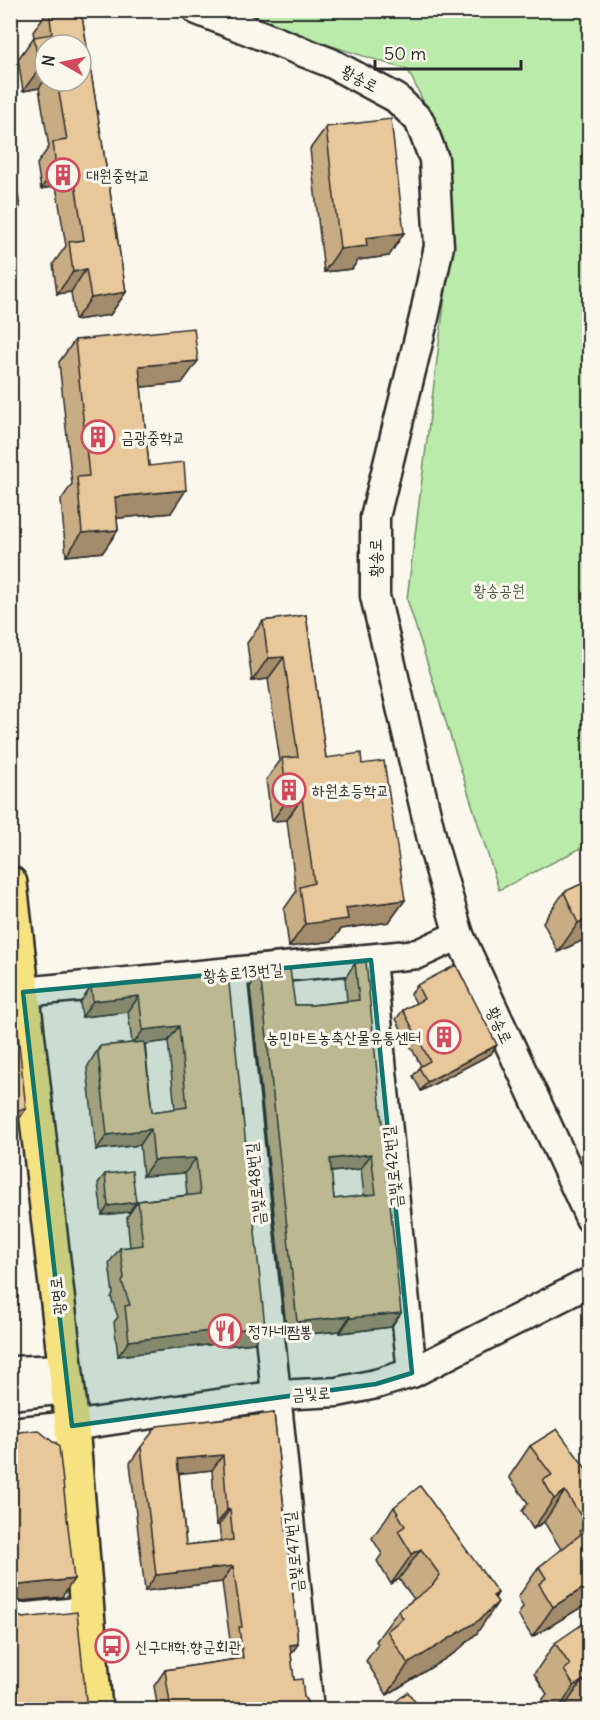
<svg xmlns="http://www.w3.org/2000/svg" width="600" height="1720" font-family="Delius,'Poor Story',sans-serif">
<rect width="100%" height="100%" fill="#fbf7ec"/>
<filter id="ink" filterUnits="userSpaceOnUse"><feTurbulence type="fractalNoise" baseFrequency=".0167" numOctaves="2"/><feDisplacementMap in="SourceGraphic" scale="12" xChannelSelector="R" yChannelSelector="G"/><feConvolveMatrix kernelMatrix="1 2 1 2 8 2 1 2 1" color-interpolation-filters="sRGB"/></filter>
<g filter="url(#ink)">
<!-- green -->
<path fill="#baebaa" stroke="#728b6a" stroke-width="1.5" d="M221 11H589V844L499 890 407 599 453 232 443 142 408 70Z"/>
<g fill="none" stroke-linecap="round" stroke-linejoin="round">
<!-- minor casing -->
<g stroke="#2b2b2b" stroke-width="33">
<g id="minor">
<path d="M197 10 331 63 396 98 419 120 434 159 439 246 424 318 375 517V596L435 852 459 935 590 1218"/>
<path d="M371 960 412 1373"/>
<path d="M232 973 309 1710"/>
<path d="M23 992 418 954 459 935"/>
<path d="M10 1371 65 1369"/>
<path d="M10 1395 67 1389"/>
<path d="M10 1432 72 1426 278 1395 337 1392 376 1384 412 1373 590 1282"/>
<path d="M10 1619 87 1611"/>
</g>
</g>
<!-- major casing -->
<g stroke="#2b2b2b" stroke-width="38">
<path id="major" d="M10 883 72 1426 95 1710"/>
</g>
<!-- minor -->
<use href="#minor" stroke="#fbf7ec" stroke-width="28"/>
<!-- major -->
<use href="#major" stroke="#f7e281" stroke-width="33"/>
</g>
<!-- wall -->
<g fill="#c8ac84" stroke="#2b2b2b" stroke-width="1.5" fill-rule="evenodd">
<path d="M48 10H81L126 292 110 315 75 320 71 292 57 294 53 264 66 246 56 186 41 189 37 164 49 147 39 88 23 91 18 59 34 37 33 32ZM45 45 81 81H45Z"/>
<path d="M326 127 389 256 358 260 352 269 324 272 310 149Z"/>
<path d="M75 340 182 383 141 387 149 466 171 513 117 518 118 530 103 552 66 556 61 500 72 484 59 362Z"/>
<path d="M306 615 326 758 362 764 405 900 389 922 341 929 332 941 289 947 284 909 296 892 287 820 272 821 266 780 280 761 268 679 252 681 247 643 263 621Z"/>
<path d="M590 880V937L558 952 543 922 564 892Z"/>
<path d="M355 963 401 1313 391 1327 340 1333V1331L287 1336 250 987 260 972 295 1005H312L347 1001 345 978ZM361 1169 364 1196 334 1199 331 1172Z"/>
<path d="M228 974 254 1343 224 1346 223 1343 118 1356 114 1322 118 1317 111 1297 113 1294 109 1263 120 1248 130 1247 127 1217 138 1201 187 1195 185 1173 143 1176 140 1145 96 1150 87 1068 90 1062 100 1046 132 1043 128 1012 82 1017 80 1003 91 987ZM168 1041 175 1109 152 1112 145 1044Z"/>
<path d="M417 985 491 1054 421 1091 413 1076 421 1066 396 1019 403 1010 416 1003 411 994Z"/>
<path d="M105 1174 129 1212 102 1215 98 1183Z"/>
<path d="M274 1413 298 1644 291 1654 294 1680 312 1710H158L154 1686 165 1670 231 1660 228 1643 230 1640 222 1582 145 1591 130 1463 141 1447ZM212 1470 216 1525H219L221 1541 186 1545 179 1473Z"/>
<path d="M530 1446 590 1474V1602L532 1637 518 1615 523 1607 518 1597 539 1567 561 1549 544 1522 533 1529 522 1511 528 1503 509 1477Z"/>
<path d="M394 1507 498 1593 477 1633 456 1652 387 1695 366 1661 378 1644 376 1641 398 1611 414 1599 399 1579 391 1584 377 1561 382 1554 372 1538Z"/>
<path d="M590 1631V1710H548L542 1700 547 1694 534 1674 555 1643Z"/>
</g>
<!-- shaded-wall -->
<g fill="#a28c6c" stroke="#2b2b2b" stroke-width="1.5">
<path d="M45 68V80L39 88 23 91 39 69Z"/>
<path d="M72 164 56 186 41 189 56 167Z"/>
<path d="M20 207 11 221H10V209Z"/>
<path d="M404 233 389 256 358 260 352 269 324 272 340 249 366 238Z"/>
<path d="M86 269 71 292 57 294 73 272Z"/>
<path d="M126 292 110 315 75 320 91 298Z"/>
<path d="M198 361 182 383 123 389 139 366Z"/>
<path d="M186 490 171 513 99 520 115 497Z"/>
<path d="M118 530 103 552 66 556 82 533Z"/>
<path d="M284 657 268 679 252 681 268 658Z"/>
<path d="M302 798 287 820 272 821 288 799Z"/>
<path d="M405 900 389 922 341 929 332 941 289 947 305 924 346 908Z"/>
<path d="M590 917V937L558 952 578 923Z"/>
<path d="M139 996 128 1012 82 1017 93 1001Z"/>
<path d="M179 1026 168 1041 132 1046 143 1030Z"/>
<path d="M497 1045 491 1054 421 1091 427 1082Z"/>
<path d="M26 1109 10 1132V1111Z"/>
<path d="M151 1129 140 1145 96 1150 107 1135Z"/>
<path d="M371 1154 361 1169 319 1173 330 1159Z"/>
<path d="M196 1158 185 1173 143 1176 154 1160Z"/>
<path d="M136 1202 129 1212 102 1215 108 1206Z"/>
<path d="M401 1313 391 1327 340 1333 350 1318Z"/>
<path d="M350 1316 340 1331 287 1336 297 1322Z"/>
<path d="M265 1327 254 1343 224 1346 235 1330Z"/>
<path d="M234 1328 223 1343 118 1356 129 1341Z"/>
<path d="M223 1455 212 1470 166 1475 177 1459Z"/>
<path d="M565 1491 544 1522 533 1529 554 1499Z"/>
<path d="M230 1509 219 1525H216L227 1510Z"/>
<path d="M421 1549 399 1579 391 1584 412 1554Z"/>
<path d="M233 1566 222 1582 145 1591 156 1575Z"/>
<path d="M74 1579 62 1597 10 1602V1592L20 1585Z"/>
<path d="M590 1584V1602L532 1637 553 1607Z"/>
<path d="M498 1593 478 1621 498 1602 477 1633 456 1652 387 1695 408 1664Z"/>
<path d="M298 1644 287 1660 290 1645Z"/>
<path d="M583 1680 562 1710H558L574 1686Z"/>
</g>
<!-- building -->
<g fill="#e8c89a" stroke="#2b2b2b" stroke-width="1.5" fill-rule="evenodd">
<path d="M49 10H81L126 292 91 298 86 269 73 272 69 242 84 240 72 164 56 167 53 142 67 140 57 81H81V45H45V68L39 69 34 37 52 34Z"/>
<path d="M391 119 404 233 366 238 367 246 340 249 326 127Z"/>
<path d="M10 147 20 207 10 209Z"/>
<path d="M194 328 198 361 139 366 149 466 184 462 186 490 115 497 118 530 82 533 77 477 89 476 75 340Z"/>
<path d="M306 615 326 758 361 753 362 764 384 761 405 900 346 908 348 919 305 924 300 887 314 883 302 798 288 799 282 758 298 757 284 657 268 658 263 621Z"/>
<path d="M590 880V917L578 923 564 892Z"/>
<path d="M366 962 401 1313 350 1318V1316L297 1322 260 972 290 969 295 1005H312L359 1000 355 963ZM371 1154 376 1194 334 1199 330 1159Z"/>
<path d="M456 965 497 1045 427 1082 419 1067 430 1061 403 1010 424 999 417 985Z"/>
<path d="M10 972 13 997H10Z"/>
<path d="M228 974 265 1327 235 1330 234 1328 129 1341 125 1306 130 1305 122 1282 124 1278 120 1248 143 1245 138 1201 200 1194 196 1158 154 1160 151 1129 107 1135 98 1053 100 1046 144 1042 152 1112 187 1107 179 1026 143 1030 139 996 93 1001 91 987Z"/>
<path d="M17 1025 26 1109 10 1111V1026Z"/>
<path d="M132 1171 136 1202 108 1206 105 1174Z"/>
<path d="M274 1413 298 1644 290 1645 294 1680 302 1679 304 1697 312 1710H171L165 1670 243 1658 239 1627H242L233 1566 156 1575 141 1447 157 1426ZM223 1455 227 1510 230 1509 233 1540 186 1545 177 1459Z"/>
<path d="M557 1429 590 1474V1584L553 1607 539 1584 546 1578 539 1567 581 1534 579 1531 588 1527 565 1491 554 1499 543 1480 552 1475 530 1446Z"/>
<path d="M38 1430 59 1447 74 1579 20 1585 10 1592V1433Z"/>
<path d="M420 1486 498 1593 493 1596 498 1602 478 1621 408 1664 387 1631 403 1618 398 1611 432 1586 440 1575 421 1549 412 1554 398 1531 405 1526 394 1507Z"/>
<path d="M10 1612 23 1618 77 1612 87 1710H10Z"/>
<path d="M584 1623 590 1631V1690L583 1680 574 1686 564 1670 570 1665 555 1643Z"/>
<path d="M408 1692 421 1710H385Z"/>
</g>
</g>
<!-- marked area -->
<path fill="#0f766e" fill-opacity="0.2" stroke="#0f766e" stroke-width="4.5" stroke-linejoin="round" d="M371 960 412 1373 376 1384 72 1426 23 992Z"/>
<!-- icons -->
<defs>
<g id="building-ring" transform="scale(1.725)"><circle r="9.5" fill="#fbf7ec" stroke="#d1495b" stroke-width="1.5"/><path d="M-4-6H4V6H1V3H-1V6H-4ZM-2.5-4.3h1.7v1.8h-1.7ZM.8-4.3h1.7v1.8H.8ZM-2.5-1h1.7V.8h-1.7ZM.8-1h1.7V.8H.8Z" fill="#d1495b"/></g>
<g id="restaurant-ring" transform="scale(1.725)"><circle r="9.5" fill="#fbf7ec" stroke="#d1495b" stroke-width="1.5"/><path d="M-5-6h1v4h1v-4h1v4h1v-4h1v5L-1.5 .5V6h-2V.5L-5-1ZM5-6V6H3V1.5H1.5Q1.5-4 5-6Z" fill="#d1495b"/></g>
<g id="bus-ring" transform="scale(1.725)"><circle r="9.5" fill="#fbf7ec" stroke="#d1495b" stroke-width="1.5"/><path d="M-5-6H5V4H4V6H2V4H-2V6H-4V4H-5ZM-3.5-4V0h7V-4ZM-3.5 1.2v1.5H-2V1.2ZM2 1.2v1.5H3.5V1.2Z" fill="#d1495b"/></g>
</defs>
<g fill-rule="evenodd">
<use href="#building-ring" x="63" y="175"/>
<use href="#building-ring" x="98" y="437"/>
<use href="#building-ring" x="289" y="790"/>
<use href="#building-ring" x="444" y="1037"/>
<use href="#restaurant-ring" x="225" y="1331"/>
<use href="#bus-ring" x="112" y="1646"/>
</g>
<g text-anchor="middle" stroke-width="6" stroke-linejoin="round" paint-order="stroke">
<!-- street labels -->
<g font-size="16" fill="#2b2b2b" stroke="#fbf7ec">
<text transform="translate(360 78) rotate(28)" y="6">황송로</text>
<text transform="translate(375 558) rotate(-90)" y="6">황송로</text>
<text transform="translate(243 972) rotate(-5)" y="6">황송로13번길</text>
<text transform="translate(500 1025) rotate(65)" y="6">황송로</text>
<text transform="translate(392 1167) rotate(-96)" y="6">금빛로42번길</text>
<text transform="translate(255 1184) rotate(-96)" y="6">금빛로48번길</text>
<text transform="translate(57 1296) rotate(-96)" y="6">광명로</text>
<text transform="translate(311 1393) rotate(-3)" y="6">금빛로</text>
<text transform="translate(293 1552) rotate(-96)" y="6">금빛로47번길</text>
</g>
<!-- poi labels -->
<g font-size="16" fill="#2b2b2b" stroke="#fbf7ec" text-anchor="start">
<text x="86" y="181">대원중학교</text>
<text x="121" y="443">금광중학교</text>
<text x="312" y="796">하원초등학교</text>
<text x="421" y="1043" text-anchor="end">농민마트농축산물유통센터</text>
<text x="248" y="1337">정가네짬뽕</text>
<text x="135" y="1652">신구대학.향군회관</text>
</g>
<!-- park labels -->
<g font-size="16" fill="#4f5b4b" stroke="#fbf7ec">
<text x="499" y="596">황송공원</text>
</g>
</g>
<!-- margin -->
<rect width="600" height="1720" fill="none" stroke="#fbf7ec" stroke-width="36"/>
<rect x="18" y="18" width="564" height="1684" fill="none" stroke="#2b2b2b" stroke-width="2" filter="url(#ink)"/>
<!-- north arrow -->
<g transform="translate(63 63) rotate(279)"><circle r="28" fill="#fbf7ec" stroke="#a8a59f" stroke-width="1.5"/>
<path d="M0-4.5L10 22L0 15L-10 22Z" fill="#d1495b"/>
<text y="-9" font-size="16" font-weight="bold" text-anchor="middle" fill="#2b2b2b">N</text>
</g>
<!-- scale -->
<path d="M375 60v9h146v-9" fill="none" stroke="#2b2b2b" stroke-width="3"/>
<text x="384" y="60" font-size="18" fill="#2b2b2b" stroke="#fbf7ec" stroke-width="4.5" paint-order="stroke">50 m</text>
</svg>
